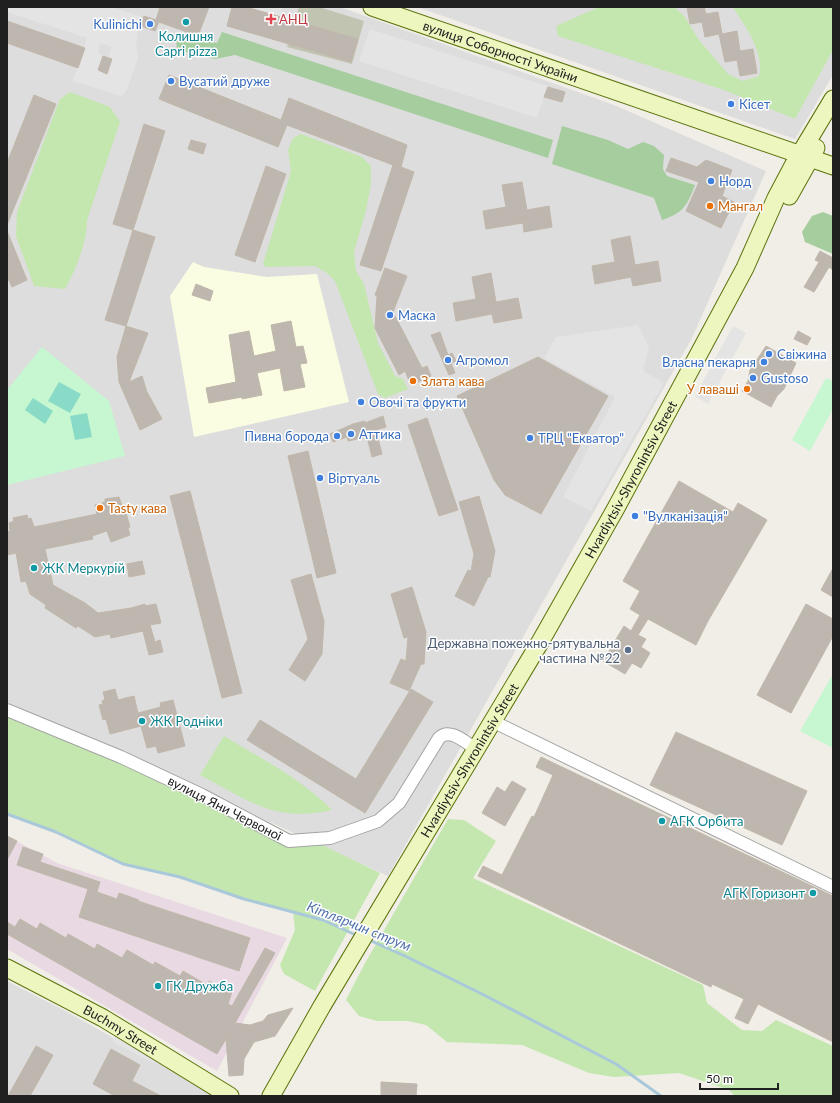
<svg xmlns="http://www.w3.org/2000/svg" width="840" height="1103" font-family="Lato,sans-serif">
<rect width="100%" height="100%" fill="#f0eee7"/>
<!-- residential -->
<g fill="#dedddd">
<path d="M7 7H340L614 105 766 171 692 338 388 876 7 702Z"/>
<path d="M417 7H833V75L795 139Z"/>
<path d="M7 981 69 1013 216 1096H7Z"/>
</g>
<!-- industrial -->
<path fill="#e8d9e3" d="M7 836 57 863 287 938 217 1071 7 949Z"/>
<!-- education -->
<path fill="#fafde2" d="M193 262 204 267 267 277 317 274 349 402 194 437 170 296Z"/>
<!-- construction -->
<path fill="#c2c4b2" d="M299 7H319L364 21 352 64 287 47Z"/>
<!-- grass -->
<g fill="#c3e7af">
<path d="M599 7H674L684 16 699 40 728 74 743 81 759 76C765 52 745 27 733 7H833V50L795 119 724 90 558 36 556 26Z"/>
<path d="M70 92 110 107 120 122 87 220C87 243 76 269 65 289L34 286 16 236 17 212 60 99Z"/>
<path d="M301 134 362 157 371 166V184L366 210 354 252 356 271 364 284 378 343 395 376 403 379 408 389 385 398 378 394 335 281 327 273 315 266 266 267 263 264 291 171 288 150 293 138Z"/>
<path d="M7 710 289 841 310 839 380 873 315 991 284 974 280 965 295 930 293 912 244 898 180 877 123 864 57 831 7 814Z"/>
<path d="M224 736C260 758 302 779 332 810 274 823 248 800 200 775Z"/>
<path d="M448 819 464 820 496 841 473 878 703 985 707 1003 742 1030 762 1031 776 1020 833 1046V1096H735L729 1090 679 1073 614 1077 589 1073 522 1045 447 1042 426 1025 408 1021H377L359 1016 346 1000 337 1017 364 965Z"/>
</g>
<!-- forest -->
<g fill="#a5cd9e">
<path d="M222 32 553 140 548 158 235 55 215 59 177 50 176 38 181 35 217 43Z"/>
<path d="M562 126 608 140 628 149 643 142 654 146 664 155 663 169 667 176 695 185C687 206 683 213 662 220L654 198 552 164Z"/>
<path d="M823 212 833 216V254L805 242 802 232 812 216Z"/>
</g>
<!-- park -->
<g fill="#c6f7d1">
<path d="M42 347 109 401 125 456 7 485V390Z"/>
<path d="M826 378 833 381V409L810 451 792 440Z"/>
<path d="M833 674V748L800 731Z"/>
</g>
<!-- pitch -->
<g fill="#89dac6">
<path d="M59 382 81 394 70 413 48 401Z"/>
<path d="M33 398 53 411 45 424 25 410Z"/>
<path d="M87 413 92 437 75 440 70 416Z"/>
</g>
<!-- parking -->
<g fill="#e4e4e4" fill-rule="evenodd">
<path d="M7 7H111L140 16 136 46 138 58 126 92 121 96 73 81 87 38 7 12ZM100 43 112 47 108 58 112 59 107 73 98 70 103 56 98 52Z"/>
<path d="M246 7H283L280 16Z"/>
<path d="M370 29 547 86 537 118 359 61Z"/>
<path d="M638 325 649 347 643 371 664 383 591 511 563 497 615 397 544 358 556 337Z"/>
<path d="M733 326 746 333 708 404 695 396Z"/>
<path d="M115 1036 157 1057 153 1063 113 1042Z"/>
</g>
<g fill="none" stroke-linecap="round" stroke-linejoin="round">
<!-- stream -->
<g stroke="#a9c9db" stroke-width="3">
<path d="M7 814 56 832 123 864 180 877 244 899 323 920 358 936"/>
<path d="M369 940 405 956 484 995 616 1064 661 1096"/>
</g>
</g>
<!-- building -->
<g fill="#bdb7b0" stroke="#c1b7aa">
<path d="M160 7H209L198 36 159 22 155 31 141 26 144 16 156 20Z"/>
<path d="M232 7H246L358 39 351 62 227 26Z"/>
<path d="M687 7H704L706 14 718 12 722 34 737 31 740 51 753 49 757 73 740 76 737 60 725 62 719 34 705 37 702 22 690 24Z"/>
<path d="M7 21 85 48 78 68 7 43Z"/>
<path d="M103 56 112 59 107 74 98 70Z"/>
<path d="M169 75 281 120 289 98 407 145 401 167 414 172 381 271 360 265 393 165 287 125 278 147 159 99Z"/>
<path d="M548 87 565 92 562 102 544 97Z"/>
<path d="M34 95 56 104 7 225V163Z"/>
<path d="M144 124 165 131 133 230 113 224Z"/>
<path d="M191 140 206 144 203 154 188 149Z"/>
<path d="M671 158 697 167 706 160 732 170 722 196 734 202 721 228 686 211 699 182 666 171Z"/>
<path d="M266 166 286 174 255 262 235 255Z"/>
<path d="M522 182 527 210 549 206 552 227 524 232 523 223 486 229 483 211 506 207 502 185Z"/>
<path d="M133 230 155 237 126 326 105 320Z"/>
<path d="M7 231 27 280 12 287 7 276Z"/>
<path d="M630 236 635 265 658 261 661 281 633 286 631 277 595 284 592 266 615 262 611 240Z"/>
<path d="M820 251 833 258V270L829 267 814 292 804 287 819 262 815 260Z"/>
<path d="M385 268 407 276 393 312 422 368 427 366 431 376 411 385 405 371 399 375 375 328 377 296 375 295Z"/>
<path d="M491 273 496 302 518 298 522 318 494 323 492 314 456 321 453 303 476 299 472 277Z"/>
<path d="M196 284 213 291 210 301 192 295Z"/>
<path d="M291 321 296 347 303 346 307 363 300 364 305 387 284 391 280 368 257 373 262 395 242 399V397L209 403 206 388 236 382 229 335 249 331 254 356 276 351 271 325Z"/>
<path d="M126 326 148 333 129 382 142 376 147 392 162 419 140 430 119 382 117 357Z"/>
<path d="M798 331 811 338 807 345 794 339Z"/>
<path d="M440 332 448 355 452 353 456 361 451 363 455 373 449 375 431 335Z"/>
<path d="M766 346 796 363 784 389 777 396 771 407 742 391 748 381 750 370Z"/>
<path d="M538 357 608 396 541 514 505 495 494 480 457 396Z"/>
<path d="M383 416 386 427 376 430 382 454 372 457 367 437 348 441 347 437 333 442 330 434 353 424 365 421V423Z"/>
<path d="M427 418 458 510 439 516 408 425Z"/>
<path d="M308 451 336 573 317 578 288 456Z"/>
<path d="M679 481 733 512 738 503 767 520 708 621 696 645 648 619 638 635 646 639 641 647 650 653 641 668 632 663 625 674 603 661 624 626 631 631 640 615 630 609 640 591 623 581Z"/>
<path d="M190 491 242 693 222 698 170 496Z"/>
<path d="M479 496 495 551 490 577H488L474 606 455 596 468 570 471 571 474 554 459 502Z"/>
<path d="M119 497 122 506H124L130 527 128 528 130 535 111 542 107 531 92 536 93 539 45 549 53 585 85 603 98 613 131 608 145 604V606L156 604 161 623 150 625 155 642 160 640 163 652 149 655 143 631 111 638 110 634 95 637 78 626 76 628 45 608 46 605 30 594 26 581 21 582 16 553 7 555V532L10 531 9 523 14 521 13 518 27 515 28 519 31 518 34 527 97 514 95 505 105 502V499Z"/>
<path d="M142 561 145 574 129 577 127 564Z"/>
<path d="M833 568V597L821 590Z"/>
<path d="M311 574 324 621 322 654 305 681 289 670 308 639 291 580Z"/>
<path d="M412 587 426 632 424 664H421L409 691 390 683 401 659 406 661 408 637 404 638 391 594Z"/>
<path d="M806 604 833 619V636L791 713 757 695Z"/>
<path d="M115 689 118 700 134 696 138 713 161 707 160 703 173 700 185 746 158 753 156 746 147 748 141 726 110 734 106 719 103 720 99 705 103 704 102 701 105 699 103 692Z"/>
<path d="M411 689 433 702 365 813 247 740 260 720 356 779Z"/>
<path d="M676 732 807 791 782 845 650 785Z"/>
<path d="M541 757 833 896V1042L758 1004 748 1024 735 1018 744 999 712 984 711 987 478 876 483 866 502 875 532 816 534 817 553 775 536 767Z"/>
<path d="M512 781 526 789 505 826 482 813 497 787 505 792Z"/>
<path d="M7 836 17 841 7 860Z"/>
<path d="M23 847 43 854 40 862 100 882 97 892 117 899 119 893 139 900 138 901 250 938 239 971 79 917 88 889 17 865Z"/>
<path d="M20 919 37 929 40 923 66 938 68 934 95 949 97 944 122 958 127 950 153 965 155 962 180 976 183 971 207 985 209 981 220 988 223 983 233 989 228 1004 232 1006 265 948 275 953 235 1023 250 1025 263 1021 268 1015 293 1008 275 1036 254 1042 244 1059 243 1075 229 1076 226 1039 217 1054 7 934V922L15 927Z"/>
<path d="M36 1046 53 1055 30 1096H8Z"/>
<path d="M111 1049 140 1065 132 1081 161 1096H115L93 1084Z"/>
<path d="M381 1082 417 1084 416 1096H381Z"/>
</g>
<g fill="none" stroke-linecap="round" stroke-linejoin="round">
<!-- street casing -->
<g stroke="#a4a4a4" stroke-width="14">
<g id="street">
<path d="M7 710 121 757 202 795 289 841 330 838 378 821 399 803 439 738C450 727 466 743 476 749"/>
<path d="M492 721 833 887"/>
</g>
</g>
<!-- secondary casing -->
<g stroke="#5a730b" stroke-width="19">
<g id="secondary">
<path id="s1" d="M372 7 833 166"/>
<path d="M789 196 816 148"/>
<path id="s2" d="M7 968 103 1018 230 1096"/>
<path id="s3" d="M271 1096 322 1006 539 644 616 508 745 268 776 198 794 164 833 99"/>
</g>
</g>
<!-- street -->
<use href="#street" stroke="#fff" stroke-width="12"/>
<!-- secondary -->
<use href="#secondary" stroke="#ecf6be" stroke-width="17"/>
</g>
<!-- markers -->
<path fill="#e0444e" stroke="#fff" stroke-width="1.5" d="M269 13h4v4h4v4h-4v4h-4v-4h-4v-4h4z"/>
<g fill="#0f9aa8" stroke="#fff" stroke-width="1.5">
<circle cx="186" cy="22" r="4"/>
<circle cx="34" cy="568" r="4"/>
<circle cx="142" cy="721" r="4"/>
<circle cx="662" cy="821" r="4"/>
<circle cx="813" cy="893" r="4"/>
<circle cx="158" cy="986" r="4"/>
</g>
<g fill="#3f7fe0" stroke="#fff" stroke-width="1.5">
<circle cx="150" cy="24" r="4"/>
<circle cx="171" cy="81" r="4"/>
<circle cx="731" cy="104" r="4"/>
<circle cx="711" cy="181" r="4"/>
<circle cx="390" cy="315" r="4"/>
<circle cx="769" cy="354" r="4"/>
<circle cx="448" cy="360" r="4"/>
<circle cx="764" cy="362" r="4"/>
<circle cx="753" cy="378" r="4"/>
<circle cx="361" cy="402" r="4"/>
<circle cx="351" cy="434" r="4"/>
<circle cx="337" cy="436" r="4"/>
<circle cx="530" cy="438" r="4"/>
<circle cx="320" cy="478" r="4"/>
<circle cx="635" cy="516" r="4"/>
</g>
<g fill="#e8710a" stroke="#fff" stroke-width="1.5">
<circle cx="710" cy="206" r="4"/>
<circle cx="413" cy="381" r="4"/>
<circle cx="747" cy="389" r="4"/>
<circle cx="100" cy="508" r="4"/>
</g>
<circle fill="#5c6f8a" stroke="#fff" stroke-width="1.5" cx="628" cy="650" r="4"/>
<g text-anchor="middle" stroke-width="3" stroke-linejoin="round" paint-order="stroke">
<!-- health labels -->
<g font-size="13" fill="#be3a42" stroke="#fff" text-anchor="start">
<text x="279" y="24">АНЦ</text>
</g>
<!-- shop labels -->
<g font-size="13" fill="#366cbe" stroke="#fff" text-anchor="start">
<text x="142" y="29" text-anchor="end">Kulinichi</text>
<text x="179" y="86">Вусатий друже</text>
<text x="739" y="109">Кісет</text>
<text x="719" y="186">Норд</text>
<text x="398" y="320">Маска</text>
<text x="777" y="359">Свіжина</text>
<text x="456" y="365">Агромол</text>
<text x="756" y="367" text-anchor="end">Власна пекарня</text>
<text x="761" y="383">Gustoso</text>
<text x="369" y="407">Овочі та фрукти</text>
<text x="359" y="439">Аттика</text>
<text x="329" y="441" text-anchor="end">Пивна борода</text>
<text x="538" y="443">ТРЦ "Екватор"</text>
<text x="328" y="483">Віртуаль</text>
<text x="643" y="521">"Вулканізація"</text>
</g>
<!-- culture labels -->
<g font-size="13" fill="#0d838f" stroke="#fff" text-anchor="start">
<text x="186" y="41" text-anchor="middle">Колишня<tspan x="186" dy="15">Capri pizza</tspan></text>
<text x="42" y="573">ЖК Меркурій</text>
<text x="150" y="726">ЖК Родніки</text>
<text x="670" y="826">АГК Орбита</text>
<text x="805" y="898" text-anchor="end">АГК Горизонт</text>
<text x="166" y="991">ГК Дружба</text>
</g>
<!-- street labels -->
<g font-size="13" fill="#202020" stroke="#fff">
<text dy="5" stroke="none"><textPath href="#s1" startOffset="136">вулиця Соборності України</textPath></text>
<text dy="5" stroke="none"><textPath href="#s3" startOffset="714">Hvardiytsiv-Shyronintsiv Street</textPath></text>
<text dy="5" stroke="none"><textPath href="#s3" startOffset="390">Hvardiytsiv-Shyronintsiv Street</textPath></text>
<text transform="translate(225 808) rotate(27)" y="5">вулиця Яни Червоної</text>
<text dy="5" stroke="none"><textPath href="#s2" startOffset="129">Buchmy Street</textPath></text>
</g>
<!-- food labels -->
<g font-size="13" fill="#c56008" stroke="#fff" text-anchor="start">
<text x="718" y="211">Мангал</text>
<text x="421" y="386">Злата кава</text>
<text x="739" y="394" text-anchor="end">У лаваші</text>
<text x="108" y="513">Tasty кава</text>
</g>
<!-- service labels -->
<g font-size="13" fill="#4e5e75" stroke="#fff" text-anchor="end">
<text x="620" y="648">Державна пожежно-рятувальна<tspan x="620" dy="15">частина №22</tspan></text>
</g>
<!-- water labels -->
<g font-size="14" font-style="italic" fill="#5072ab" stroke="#fff">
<text transform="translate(359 926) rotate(22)" y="5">Кітлярчин струм</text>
</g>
</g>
<!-- border -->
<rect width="840" height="1103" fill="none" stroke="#202020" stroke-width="16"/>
<!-- scale -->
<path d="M700 1083v6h78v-6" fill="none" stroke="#202020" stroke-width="2"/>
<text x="706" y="1083" font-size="12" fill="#202020" stroke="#ffffff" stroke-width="3" paint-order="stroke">50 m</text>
</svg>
